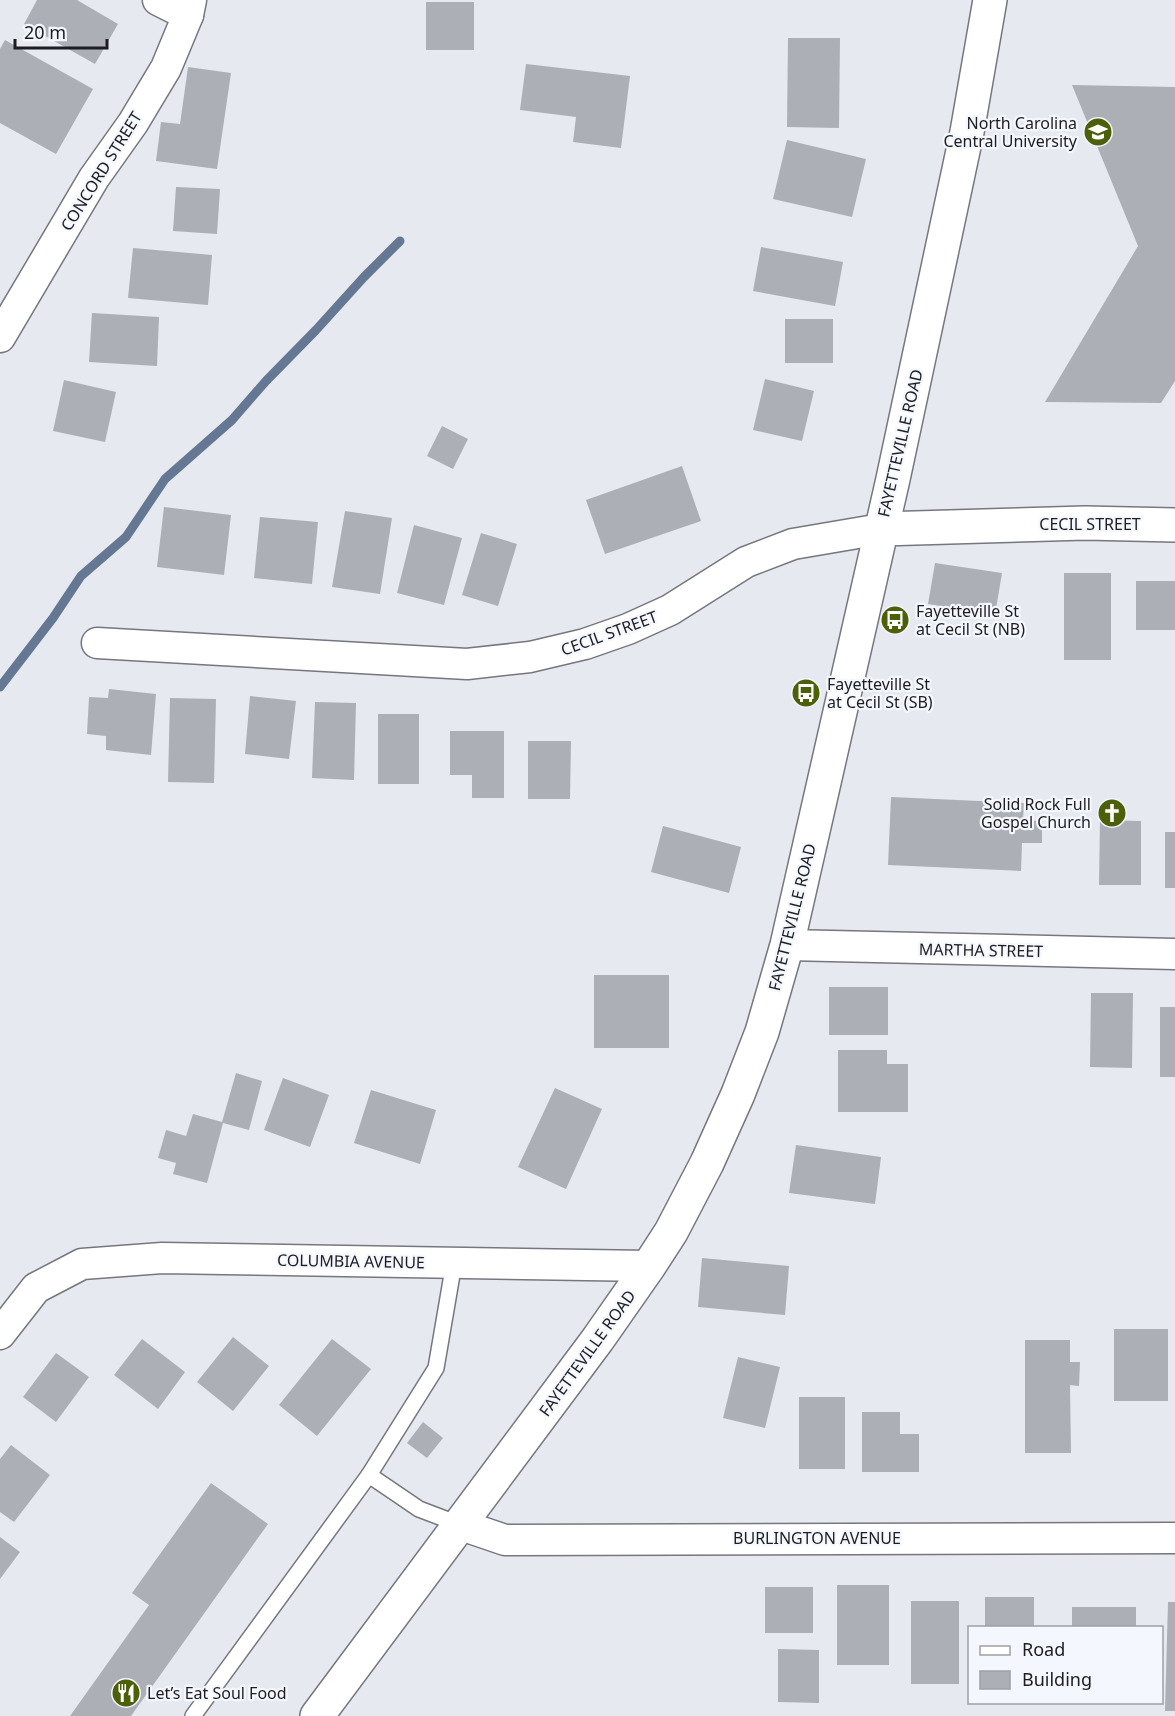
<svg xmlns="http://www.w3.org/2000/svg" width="1175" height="1716" font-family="'Noto Sans',sans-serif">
<rect width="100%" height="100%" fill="#e7e9f1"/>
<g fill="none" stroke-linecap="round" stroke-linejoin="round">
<!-- stream -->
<path stroke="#657893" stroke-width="9" d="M0 687 53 618 81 576 126 537 165 479 232 420 266 381 316 330 364 277 400 241"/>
</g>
<!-- building -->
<g fill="#acafb6">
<path d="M37 0H77L118 24 95 64 24 24Z"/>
<rect x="426" y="2" width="48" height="48"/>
<path d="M788 38H840L839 128 787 127Z"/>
<path d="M5 40 93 89 56 154 0 123V49Z"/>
<path d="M526 64 630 76 621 148 573 142 576 117 520 110Z"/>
<path d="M188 67 231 73 217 169 156 161 161 122 180 124Z"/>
<path d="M1072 85 1175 87V381L1161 403 1045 402 1138 246Z"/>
<path d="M787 140 866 159 852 217 773 199Z"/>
<path d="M176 187 220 189 217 234 173 231Z"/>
<path d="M761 247 843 262 835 306 753 291Z"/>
<path d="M133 248 212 255 208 305 128 298Z"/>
<path d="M92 313 159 317 157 366 89 362Z"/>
<rect x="785" y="319" width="48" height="44"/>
<path d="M765 379 814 391 802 441 753 430Z"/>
<path d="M64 380 116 392 105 442 53 431Z"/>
<path d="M442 426 468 439 453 469 427 456Z"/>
<path d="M682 466 701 521 605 554 586 500Z"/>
<path d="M164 507 231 515 224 575 157 567Z"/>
<path d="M345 511 392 518 380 594 332 587Z"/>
<path d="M260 517 318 522 312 584 254 578Z"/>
<path d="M414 525 462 538 444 605 397 593Z"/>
<path d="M481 533 517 544 498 606 462 595Z"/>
<path d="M935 563 1002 573 995 615 928 604Z"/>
<rect x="1064" y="573" width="47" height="87"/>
<rect x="1136" y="581" width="39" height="49"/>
<path d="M109 689 156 694 151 755 106 750V736L87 734 89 697 108 698Z"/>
<path d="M250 696 296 701 289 759 245 754Z"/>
<path d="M170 698 216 699 214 783 168 782Z"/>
<path d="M315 702 356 703 354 780 312 778Z"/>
<rect x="378" y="714" width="41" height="70"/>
<path d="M450 731H504V798H472V775H450Z"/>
<path d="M528 741H571L570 799H528Z"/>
<path d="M891 797 1024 803 1023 820 1042 821V843H1022L1021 871 888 865Z"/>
<path d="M1100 820 1141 821V885H1099Z"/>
<path d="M663 826 741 847 729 893 651 872Z"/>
<rect x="1165" y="832" width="10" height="56"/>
<rect x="594" y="975" width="75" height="73"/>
<rect x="829" y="987" width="59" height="48"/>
<path d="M1091 993H1133L1132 1068 1090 1067Z"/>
<rect x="1160" y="1007" width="15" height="70"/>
<path d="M838 1050H887V1064H908V1112H838Z"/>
<path d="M236 1073 262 1081 249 1130 223 1123 207 1183 173 1174 176 1163 158 1158 166 1130 186 1136 193 1114 222 1122Z"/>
<path d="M283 1078 329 1095 310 1147 264 1130Z"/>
<path d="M555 1088 602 1109 566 1189 518 1167Z"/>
<path d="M371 1090 436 1110 420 1164 354 1143Z"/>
<path d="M796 1145 881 1157 875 1204 789 1193Z"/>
<path d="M702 1258 789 1266 785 1315 698 1307Z"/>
<rect x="1114" y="1329" width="54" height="72"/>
<path d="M233 1337 269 1366 233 1411 197 1382Z"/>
<path d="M142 1339 185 1372 158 1409 114 1375Z"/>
<path d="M332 1339 371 1369 317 1436 279 1405Z"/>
<path d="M1025 1340H1070V1362H1080L1079 1386 1070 1385 1071 1453H1025Z"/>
<path d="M56 1353 89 1377 56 1422 23 1397Z"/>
<path d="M738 1357 780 1367 765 1428 723 1418Z"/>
<rect x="799" y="1397" width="46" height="72"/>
<path d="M862 1412H900V1434H919V1472H862Z"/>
<path d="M423 1422 443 1438 427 1458 407 1443Z"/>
<path d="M11 1445 50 1475 14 1522 0 1512V1459Z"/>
<path d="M211 1483 268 1524 131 1716H70L149 1605 132 1593Z"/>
<path d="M0 1537 20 1552 0 1579Z"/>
<rect x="837" y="1585" width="52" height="80"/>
<rect x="765" y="1587" width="48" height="46"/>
<rect x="985" y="1597" width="49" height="31"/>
<rect x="911" y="1601" width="48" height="83"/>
<path d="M1168 1602H1175V1711H1165Z"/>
<rect x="1072" y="1607" width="64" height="21"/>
<path d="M778 1649 819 1650V1703L778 1702Z"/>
</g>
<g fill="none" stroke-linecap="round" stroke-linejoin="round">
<!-- service casing -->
<g stroke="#75777e" stroke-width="18">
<g id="service">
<path d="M369 1475 436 1368 454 1263"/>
<path d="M193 1716 369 1475 419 1509 461 1525"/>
</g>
</g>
<!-- minor casing -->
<g stroke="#75777e" stroke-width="33">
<g id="minor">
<path d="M158 0 188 15"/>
<path d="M0 337 94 178 133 123 166 68 188 15 191 0"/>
<path d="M97 643 467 664 530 657 585 644 628 629 670 610 746 562 793 544 881 529"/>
<path d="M787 945 1175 954"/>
<path d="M0 1334 36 1288 82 1264 162 1258 649 1266"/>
<path d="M461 1525 505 1540 1175 1538"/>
</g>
</g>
<!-- tertiary casing -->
<g stroke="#75777e" stroke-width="36">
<path id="tertiary" d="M881 529 1085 523 1175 525"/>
</g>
<!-- secondary casing -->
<g stroke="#75777e" stroke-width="36">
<path id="secondary" d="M317 1716 598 1339 649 1266 671 1232 707 1163 738 1094 762 1032 787 945 893 479 967 132 990 0"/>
</g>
<!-- service -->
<use href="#service" stroke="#fff" stroke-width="15"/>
<!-- minor -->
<use href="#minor" stroke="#fff" stroke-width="30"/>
<!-- tertiary -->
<use href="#tertiary" stroke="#fff" stroke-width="33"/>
<!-- secondary -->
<use href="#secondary" stroke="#fff" stroke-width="33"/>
</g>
<!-- icons -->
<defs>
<g id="university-disc" transform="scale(1.5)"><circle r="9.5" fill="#4c600a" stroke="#f4f7fe"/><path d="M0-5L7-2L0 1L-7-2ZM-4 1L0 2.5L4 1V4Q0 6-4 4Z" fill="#fff"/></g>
<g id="bus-disc" transform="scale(1.5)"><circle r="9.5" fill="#4c600a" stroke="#f4f7fe"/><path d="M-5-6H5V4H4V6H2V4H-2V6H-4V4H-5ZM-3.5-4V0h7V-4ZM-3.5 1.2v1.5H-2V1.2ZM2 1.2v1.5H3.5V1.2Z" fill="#fff"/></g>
<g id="church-disc" transform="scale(1.5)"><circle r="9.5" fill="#4c600a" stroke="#f4f7fe"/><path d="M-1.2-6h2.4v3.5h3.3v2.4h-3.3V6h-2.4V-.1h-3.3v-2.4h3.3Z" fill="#fff"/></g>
<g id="restaurant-disc" transform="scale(1.5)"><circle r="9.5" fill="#4c600a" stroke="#f4f7fe"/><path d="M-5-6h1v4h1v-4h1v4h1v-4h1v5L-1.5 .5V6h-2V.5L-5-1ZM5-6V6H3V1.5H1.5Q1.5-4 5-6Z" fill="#fff"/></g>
</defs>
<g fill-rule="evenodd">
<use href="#university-disc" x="1098" y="132"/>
<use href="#bus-disc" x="895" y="620"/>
<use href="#bus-disc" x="806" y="693"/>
<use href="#church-disc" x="1112" y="813"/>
<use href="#restaurant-disc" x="126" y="1693"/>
</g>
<g text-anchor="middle" stroke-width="4.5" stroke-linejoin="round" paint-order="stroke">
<!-- poi labels -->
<g font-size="16" fill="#1c1d20" stroke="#f4f7fe" text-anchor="start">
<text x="1077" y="129" text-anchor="end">North Carolina<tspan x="1077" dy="18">Central University</tspan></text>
<text x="916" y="617">Fayetteville St<tspan x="916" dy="18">at Cecil St (NB)</tspan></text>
<text x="827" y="690">Fayetteville St<tspan x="827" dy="18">at Cecil St (SB)</tspan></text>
<text x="1091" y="810" text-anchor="end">Solid Rock Full<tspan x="1091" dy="18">Gospel Church</tspan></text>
<text x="147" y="1699">Let’s Eat Soul Food</text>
</g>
<!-- street labels -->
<g font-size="16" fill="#1c1d20" stroke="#f4f7fe">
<text transform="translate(101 171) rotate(-58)" y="6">CONCORD STREET</text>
<text transform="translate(900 443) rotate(-77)" y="6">FAYETTEVILLE ROAD</text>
<text x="1090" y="530">CECIL STREET</text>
<text transform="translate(609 633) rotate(-20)" y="6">CECIL STREET</text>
<text transform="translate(792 917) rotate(-76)" y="6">FAYETTEVILLE ROAD</text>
<text transform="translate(981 950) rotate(1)" y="6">MARTHA STREET</text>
<text transform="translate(351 1261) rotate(1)" y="6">COLUMBIA AVENUE</text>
<text transform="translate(587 1353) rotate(-54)" y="6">FAYETTEVILLE ROAD</text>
<text x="817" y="1544">BURLINGTON AVENUE</text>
</g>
</g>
<!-- legend -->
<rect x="968" y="1626" width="195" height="78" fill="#f4f7fe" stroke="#9ea0a5" stroke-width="1.5"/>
<rect x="980" y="1646" width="30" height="9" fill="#ffffff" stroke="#9ea0a5" stroke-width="1.5"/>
<text x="1022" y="1656" font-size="18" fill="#1c1d20">Road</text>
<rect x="980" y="1671" width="30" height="18" fill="#acafb6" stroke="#9ea0a5" stroke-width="1.5"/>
<text x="1022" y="1686" font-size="18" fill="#1c1d20">Building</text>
<!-- scale -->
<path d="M15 39v9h92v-9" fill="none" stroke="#1c1d20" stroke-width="3"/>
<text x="24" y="39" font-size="18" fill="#1c1d20" stroke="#f4f7fe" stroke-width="4.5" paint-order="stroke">20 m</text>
</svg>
